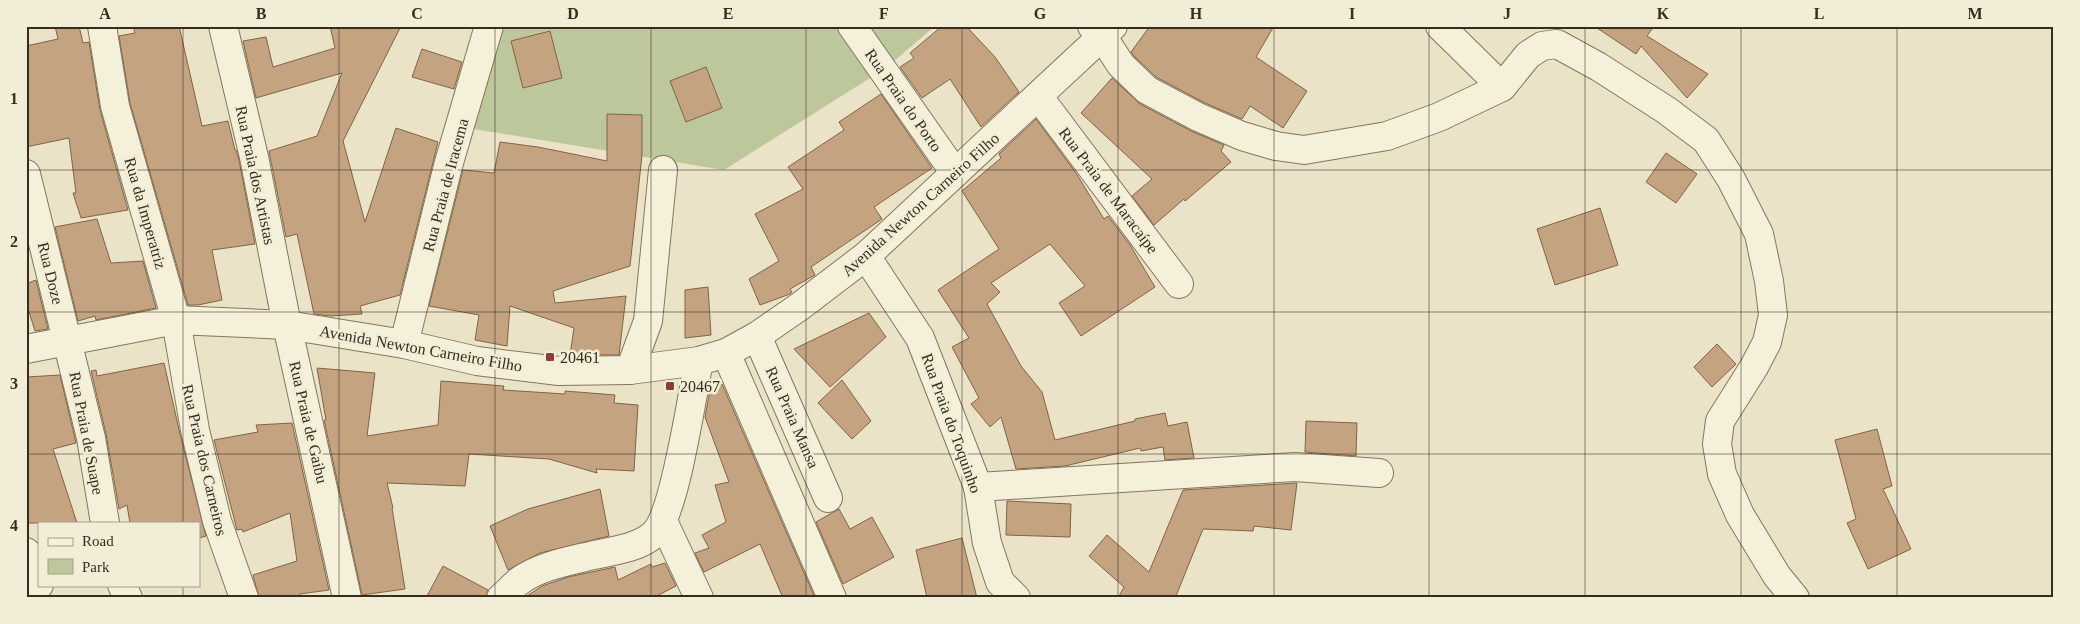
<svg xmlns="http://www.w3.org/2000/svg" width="2080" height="624" font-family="'Times New Roman',serif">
<rect width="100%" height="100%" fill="#eae3c7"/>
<!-- green -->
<path fill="#bdc79c" d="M495 26H935L886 68 724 170 474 129Z"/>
<!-- building -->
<g fill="#c4a480" stroke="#816346">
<path d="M55 26H79L83 43 89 42 100 110 128 210 81 218 73 193H76L69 138 26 147V46L58 39Z"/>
<path d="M133 26H179L202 126 228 121 235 150H236L239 160 255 244 212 250 222 300 198 305H188L130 103 119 36 135 33Z"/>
<path d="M330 26H401L343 141 365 222 396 128 438 142 400 295 360 306 362 314 331 316 314 314 297 234 286 237 269 151 317 136 342 73 256 98 243 41 266 37 273 67 335 48Z"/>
<path d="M942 26H966L995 57 1019 92 981 127 950 79 922 98 900 67 914 58 910 53Z"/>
<path d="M1150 26H1274L1256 57 1307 91 1283 128 1250 106 1242 119 1205 103 1156 77 1133 55 1131 52Z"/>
<path d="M1594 26H1654L1647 36 1708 74 1687 98 1641 46 1636 54Z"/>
<path d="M550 31 562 78 523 88 511 41Z"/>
<path d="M422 49 462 62 454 89 412 77Z"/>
<path d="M706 67 722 108 686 122 670 81Z"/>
<path d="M1112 78 1140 104 1191 131 1224 145 1221 151 1231 162 1185 201 1184 199 1154 225 1132 196 1152 179 1081 113Z"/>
<path d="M881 94 932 168 874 207 882 219 811 267 815 275 790 289 792 292 790 294 760 305 749 279 779 261 755 214 803 189 788 167 844 130 839 122Z"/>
<path d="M607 114 642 115V155L630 266 553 291 555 303 626 296 619 355H570L574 328 510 306 507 346 475 340 479 315 429 306 463 170 494 173 500 142 538 147 607 161Z"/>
<path d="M1036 119 1076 173 1104 219 1108 216 1130 245 1155 287 1081 336 1059 303 1085 286 1050 244 991 283 1000 292 987 304 1021 366 1042 392 1055 440 1135 421V419L1165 413 1168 426 1187 422 1194 458 1165 460 1163 447 1141 451 1140 448 1065 466 1016 469 1001 417 990 427 971 404 979 398 952 347 969 338 938 290 999 249 962 191 1001 158 999 154Z"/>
<path d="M1666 153 1697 174 1676 203 1646 182Z"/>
<path d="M1600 208 1618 265 1555 285 1537 229Z"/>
<path d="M97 219 111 263 143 261 156 308 96 320 95 316 78 321 55 227Z"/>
<path d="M36 280 48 329 35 331 26 302V284Z"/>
<path d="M708 287 711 335 685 338V290Z"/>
<path d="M869 313 886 337 830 387 794 349Z"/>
<path d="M1717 344 1736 364 1712 387 1694 367Z"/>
<path d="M164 363 180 434 206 536 199 538V523H130L127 505 119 509 106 434 91 371 96 370 97 376Z"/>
<path d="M317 368 375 373 367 436 438 425 441 381 504 386 503 390 565 394V391L615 395 614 403 638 405 634 471 596 469 597 473 549 459 469 454 465 486 387 483 393 508H392L405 589 362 595 324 420H326Z"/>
<path d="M60 375 76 443 53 449 77 523H26V377Z"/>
<path d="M842 380 871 421 852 439 818 403Z"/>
<path d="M722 384 815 598H783L760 544 704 572 695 553 709 548 702 535 726 522 715 485 729 482 705 417 710 390Z"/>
<path d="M1306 421 1357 423 1356 456 1305 452Z"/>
<path d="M292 423 329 590 300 594 301 598H259L253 575 297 561 290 513 243 532 242 529 237 530 214 440 258 432 256 425Z"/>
<path d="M1877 429 1892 486 1883 489 1911 549 1868 569 1847 523 1856 519 1835 440Z"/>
<path d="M1297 483 1291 530 1254 526 1253 531 1203 529 1176 596 1178 598H1118L1124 587 1089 556 1107 535 1149 572 1183 490Z"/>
<path d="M600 489 609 536 540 553 508 570 490 526 528 509Z"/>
<path d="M1007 501 1071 504 1070 537 1006 535Z"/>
<path d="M839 509 850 529 872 517 894 557 843 584 816 522Z"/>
<path d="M962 538 977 598H927L916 550Z"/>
<path d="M665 563 676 586 653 598H524L542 586 568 577 615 567 618 580 651 564 652 567Z"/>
<path d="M443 566 488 590 486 598H426Z"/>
</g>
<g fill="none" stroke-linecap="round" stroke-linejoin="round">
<!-- minor casing -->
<g stroke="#84765e" stroke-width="30">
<g id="minor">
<path d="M102 26 115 106 176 320 195 430 217 521 244 598"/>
<path d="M223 26 254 157 287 325 347 598"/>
<path d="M852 26 955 173"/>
<path d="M1092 26 1102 36 1121 65 1147 90 1198 117 1242 136 1276 146 1304 150 1387 136 1439 117 1502 87 1528 55 1542 46 1557 44 1599 67 1666 110 1706 140 1731 179 1759 234 1769 281 1773 315 1767 342 1754 367 1720 421 1717 444 1722 474 1740 515 1777 576 1795 598"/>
<path d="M1440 26 1502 87"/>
<path d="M1038 96 1179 284"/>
<path d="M26 174 91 438 105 523"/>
<path d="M866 256 920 338 978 487 987 543 1000 582 1016 598"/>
<path d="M757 336 828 498"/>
<path d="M404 344 448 166 489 26"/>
<path d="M26 349 176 320 287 325 404 344 477 361 559 371 630 370 699 361 726 353 757 336 799 307 866 256 1113 26"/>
<path d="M726 353 832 598"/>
<path d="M630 370 648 321 663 170"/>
<path d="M978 487 1295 467 1379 473"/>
<path d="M663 521 699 598"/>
<path d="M26 552 39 585"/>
<path d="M122 585 128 598"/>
<path d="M501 598C507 593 512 587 518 582 539 566 569 561 594 555 613 551 639 548 654 534 675 515 692 394 699 361"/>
</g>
</g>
<!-- minor -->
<use href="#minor" stroke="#f5f0d9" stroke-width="28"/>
</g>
<!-- grid -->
<path fill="none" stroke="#362d20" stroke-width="1" stroke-opacity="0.55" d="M183 26V523M339 26V598M495 26V598M651 26V598M806 26V598M962 26V598M1118 26V598M1274 26V598M1429 26V598M1585 26V598M1741 26V598M1897 26V598M26 170H2054M26 312H2054M26 454H2054M183 585V598"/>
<!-- markers -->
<g fill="#8d3d34" stroke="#f2edd6" stroke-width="2">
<rect x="545" y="352" width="10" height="10" rx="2.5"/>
<rect x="665" y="381" width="10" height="10" rx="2.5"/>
</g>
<g text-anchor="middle" stroke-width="5" stroke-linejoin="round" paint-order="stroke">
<!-- street labels -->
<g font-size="16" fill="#362d20" stroke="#f2edd6">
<text transform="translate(904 100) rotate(55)" y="6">Rua Praia do Porto</text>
<text transform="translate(256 175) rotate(78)" y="6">Rua Praia dos Artistas</text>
<text transform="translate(445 185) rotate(-75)" y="6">Rua Praia de Iracema</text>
<text transform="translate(1109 190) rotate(53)" y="6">Rua Praia de Maracaípe</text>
<text transform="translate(920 204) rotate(-42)" y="6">Avenida Newton Carneiro Filho</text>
<text transform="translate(146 213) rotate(74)" y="6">Rua da Imperatriz</text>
<text transform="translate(51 273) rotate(76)" y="6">Rua Doze</text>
<text transform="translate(421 348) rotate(10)" y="6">Avenida Newton Carneiro Filho</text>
<text transform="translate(793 417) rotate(66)" y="6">Rua Praia Mansa</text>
<text transform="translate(309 422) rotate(77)" y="6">Rua Praia de Gaibu</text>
<text transform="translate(952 423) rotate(70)" y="6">Rua Praia do Toquinho</text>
<text transform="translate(87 433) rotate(79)" y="6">Rua Praia de Suape</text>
<text transform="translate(205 460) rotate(77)" y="6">Rua Praia dos Carneiros</text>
</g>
<!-- poi labels -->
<g font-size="16" fill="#362d20" stroke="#f2edd6" text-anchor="start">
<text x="560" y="363">20461</text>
<text x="680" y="392">20467</text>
</g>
</g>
<!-- border -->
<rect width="2080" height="624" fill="none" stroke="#f2edd6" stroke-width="55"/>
<!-- legend -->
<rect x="38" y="522" width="162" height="65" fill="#f2edd6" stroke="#a7a08d"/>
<rect x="48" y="538" width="25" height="8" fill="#f5f0d9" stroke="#a7a08d"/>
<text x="82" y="546" font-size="15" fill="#362d20">Road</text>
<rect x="48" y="559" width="25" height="15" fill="#bdc79c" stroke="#a7a08d"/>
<text x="82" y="572" font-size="15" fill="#362d20">Park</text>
<rect x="28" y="28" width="2024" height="568" fill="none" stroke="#362d20" stroke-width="2"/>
<g font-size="16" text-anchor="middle" font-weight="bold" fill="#362d20">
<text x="105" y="19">A</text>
<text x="261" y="19">B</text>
<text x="417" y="19">C</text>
<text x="573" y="19">D</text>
<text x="728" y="19">E</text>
<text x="884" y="19">F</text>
<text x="1040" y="19">G</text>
<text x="1196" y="19">H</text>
<text x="1352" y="19">I</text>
<text x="1507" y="19">J</text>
<text x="1663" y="19">K</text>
<text x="1819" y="19">L</text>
<text x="1975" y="19">M</text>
<text x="14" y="104">1</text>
<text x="14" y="247">2</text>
<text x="14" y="389">3</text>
<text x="14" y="531">4</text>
</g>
</svg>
